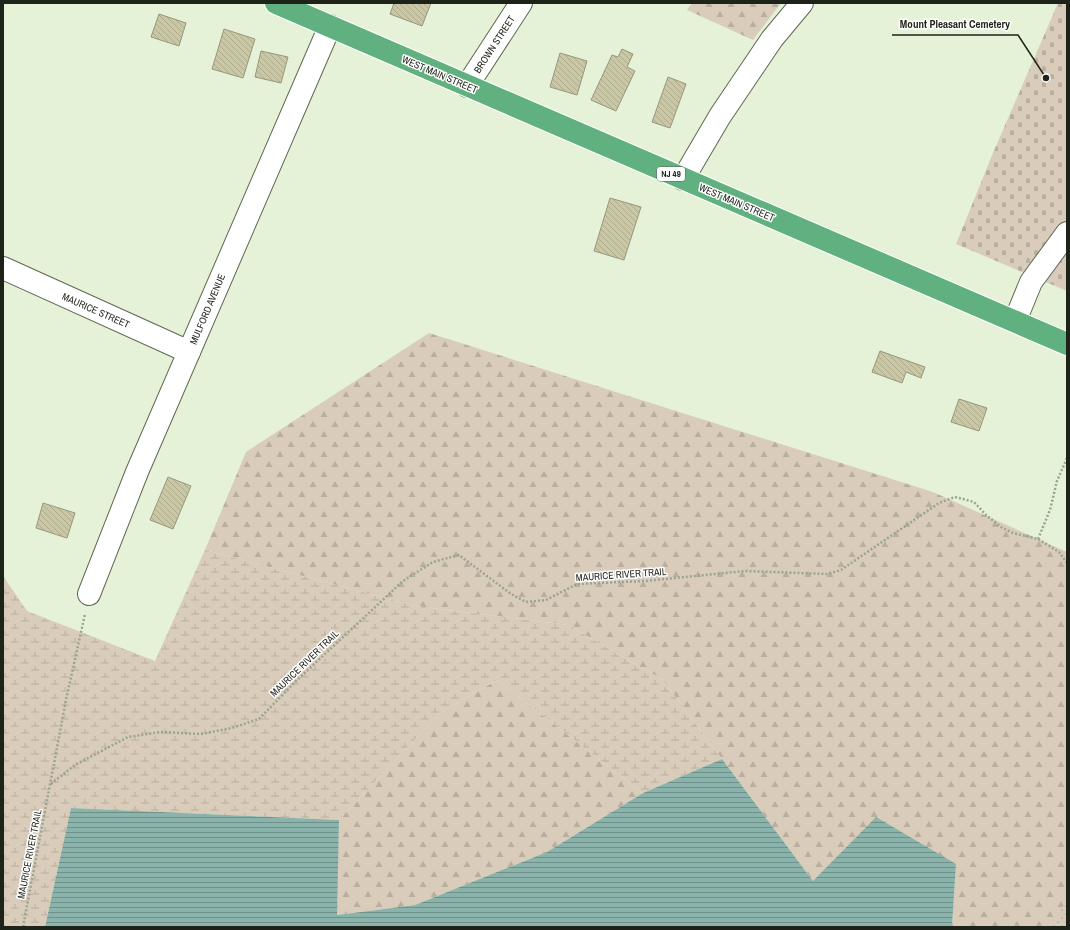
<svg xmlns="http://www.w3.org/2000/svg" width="1070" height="930" font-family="'Archivo Narrow',sans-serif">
<defs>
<pattern id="forest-firs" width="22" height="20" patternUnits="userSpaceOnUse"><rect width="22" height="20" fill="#d9ccba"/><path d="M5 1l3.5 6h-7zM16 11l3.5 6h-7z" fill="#baaf9f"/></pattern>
<pattern id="wetland-marsh" width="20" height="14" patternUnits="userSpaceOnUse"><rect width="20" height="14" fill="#d9ccba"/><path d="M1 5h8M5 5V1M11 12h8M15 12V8" fill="none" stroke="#baaf9f"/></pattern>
<pattern id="cemetery-stones" width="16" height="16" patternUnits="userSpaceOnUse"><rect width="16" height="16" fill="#d9ccba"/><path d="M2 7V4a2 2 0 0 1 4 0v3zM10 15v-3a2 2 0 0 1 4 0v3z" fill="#baaf9f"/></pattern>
<pattern id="park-dots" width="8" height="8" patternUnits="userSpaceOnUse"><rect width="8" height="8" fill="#d9ccba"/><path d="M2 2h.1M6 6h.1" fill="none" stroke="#baaf9f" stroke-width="1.8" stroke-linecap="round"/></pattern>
<pattern id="water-rules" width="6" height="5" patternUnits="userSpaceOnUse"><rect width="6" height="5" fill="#8ab3ab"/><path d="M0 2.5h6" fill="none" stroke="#70918a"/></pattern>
<pattern id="building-back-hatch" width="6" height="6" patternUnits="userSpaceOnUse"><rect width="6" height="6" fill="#cac7a5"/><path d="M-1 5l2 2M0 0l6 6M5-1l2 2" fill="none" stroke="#adab8d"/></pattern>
</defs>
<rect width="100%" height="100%" fill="#e5f2d8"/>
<!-- forest -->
<g fill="url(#forest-firs)">
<path d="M692 3H781L753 40 687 10Z"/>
<path d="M429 333 933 492 1067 552V927H952L956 864 813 881 663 680 568 625 415 606 205 550 246 452Z"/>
<path d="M497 680 643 793 547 852 415 905 336 915 339 820 440 713Z"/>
</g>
<!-- wetland -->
<path fill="url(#wetland-marsh)" d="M205 550 415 606 568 625 663 680 722 759 643 793 497 680 440 713 339 820 71 808 45 927H3V576L27 611 155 661Z"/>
<!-- cemetery -->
<path fill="url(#cemetery-stones)" d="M1058 3H1067V291L956 244 993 153Z"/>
<!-- park -->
<path fill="url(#park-dots)" d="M1067 900V927H1051Z"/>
<!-- water -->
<path fill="url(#water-rules)" d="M722 759 813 881 876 817 956 864 952 927H45L71 808 339 820 337 915 415 905 547 852 643 793Z"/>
<!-- building -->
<g fill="url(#building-back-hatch)" stroke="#98967c">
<path d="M394 3H431L422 26 390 14Z"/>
<path d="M159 14 186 23 179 46 151 37Z"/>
<path d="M224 29 255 39 243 78 212 69Z"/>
<path d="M622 49 633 54 627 67 635 71 616 111 591 100 612 55 618 57Z"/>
<path d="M261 51 288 57 281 83 255 77Z"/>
<path d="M560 53 587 61 577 95 550 87Z"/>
<path d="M668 77 686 84 670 128 652 122Z"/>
<path d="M610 198 641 207 624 260 594 251Z"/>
<path d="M880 351 925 367 921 378 906 372 902 383 872 372Z"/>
<path d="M959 399 987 408 979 431 951 422Z"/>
<path d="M168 477 191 486 173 529 150 520Z"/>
<path d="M43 503 75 513 67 538 36 528Z"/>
</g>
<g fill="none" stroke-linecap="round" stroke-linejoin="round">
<!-- minor casing -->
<g stroke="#5d6852" stroke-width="24">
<g id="minor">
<path d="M467 86 521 3"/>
<path d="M683 179 720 116 772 39 802 3"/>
<path d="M3 268 189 352"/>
<path d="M1015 321 1031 282 1067 233"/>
<path d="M89 594 137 472 330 26"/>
</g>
</g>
<!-- highway casing -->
<g stroke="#fff" stroke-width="24">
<path id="highway" d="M276 3 1067 344"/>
</g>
<!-- path -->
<g stroke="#9aa490" stroke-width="2.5" stroke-dasharray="2 2" stroke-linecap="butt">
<path d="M1038 539 1050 510 1057 481 1067 458"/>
<path d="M51 784 75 765 128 737 161 732 201 734 232 728 259 719 295 682 403 581 433 562 459 555 511 594 526 602 546 600 577 584 645 581 745 571 827 574 841 570 939 503 955 497 974 502 986 515 1001 527 1013 533 1038 539 1059 552 1067 563"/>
<path d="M23 927 66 700 85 614"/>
</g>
<!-- minor -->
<use href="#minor" stroke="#fff" stroke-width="22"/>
<!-- highway -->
<use href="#highway" stroke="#60b17f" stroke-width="22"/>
</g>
<g text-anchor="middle" stroke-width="3" stroke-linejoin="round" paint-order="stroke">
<!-- shield labels -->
<rect fill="#fff" stroke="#62655e" stroke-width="1" x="657" y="167" width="28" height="14" rx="3"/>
<g font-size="9" font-weight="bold" fill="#1e2319">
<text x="671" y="177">NJ 49</text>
</g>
<!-- street labels -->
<g font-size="10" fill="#1e2319" stroke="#fff">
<text transform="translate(494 44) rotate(-57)" y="4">BROWN STREET</text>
<text transform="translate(440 74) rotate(23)" y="4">WEST MAIN STREET</text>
<text transform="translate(737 202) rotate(23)" y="4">WEST MAIN STREET</text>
<text transform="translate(207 309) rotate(-67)" y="4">MULFORD AVENUE</text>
<text transform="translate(96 310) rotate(24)" y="4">MAURICE STREET</text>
<text transform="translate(621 574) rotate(-4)" y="4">MAURICE RIVER TRAIL</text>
<text transform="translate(304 663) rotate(-44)" y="4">MAURICE RIVER TRAIL</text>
<text transform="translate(29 854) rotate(-79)" y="4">MAURICE RIVER TRAIL</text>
</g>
</g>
<!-- callouts -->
<path fill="none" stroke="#1e2319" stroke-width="1.5" d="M1046 78L1018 35H892"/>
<circle fill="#1e2319" stroke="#fff" stroke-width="1.5" cx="1046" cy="78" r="4"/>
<g font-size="11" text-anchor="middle" font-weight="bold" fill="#1e2319" stroke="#fff" stroke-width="3" stroke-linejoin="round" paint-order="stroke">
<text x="955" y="28">Mount Pleasant Cemetery</text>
</g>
<!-- border -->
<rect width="1070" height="930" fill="none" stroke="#1e2319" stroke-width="8"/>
</svg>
